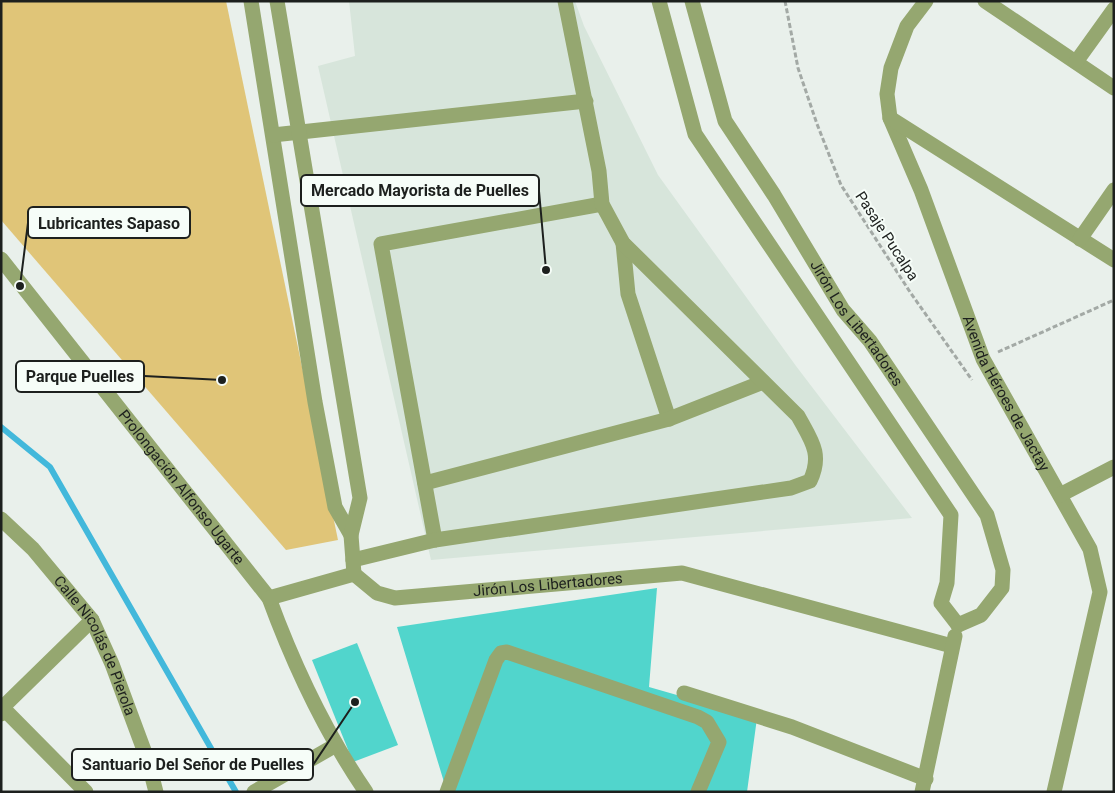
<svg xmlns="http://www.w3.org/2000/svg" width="1115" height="793" font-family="Roboto,sans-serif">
<rect width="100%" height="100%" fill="#e9f0eb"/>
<!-- built -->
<path fill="#d7e5db" d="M349 1H575L584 26 658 175 796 366 912 518 431 560 318 66 355 56Z"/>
<!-- green -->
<path fill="#e0c578" d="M1 1H226L338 540 286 550 1 220Z"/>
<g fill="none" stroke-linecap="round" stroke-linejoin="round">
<!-- stream -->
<path stroke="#42b8db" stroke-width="6" d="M1 427 50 467 236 792"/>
</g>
<!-- building -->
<g fill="#51d5cc">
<path d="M657 588 649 687 757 718 747 792H447L397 627Z"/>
<path d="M357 643 398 745 353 762 312 660Z"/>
</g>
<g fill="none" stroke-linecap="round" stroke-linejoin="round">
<!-- path -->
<g stroke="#a3a9a5" stroke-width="3" stroke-dasharray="5 2.5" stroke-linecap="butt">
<path d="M785 1 798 68 817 124 841 185 910 292 972 380"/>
<path d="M998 352 1114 300"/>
</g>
<!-- minor -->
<g stroke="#95a770" stroke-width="15">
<path d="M251 1 315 402 335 507 351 535"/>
<path d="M659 1 695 134 951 515 947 583 941 603 958 625"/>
<path id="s1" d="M692 1 725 121 774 195 843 310 870 341 987 515 1003 570 1002 588 981 615 958 625"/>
<path id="s2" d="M926 1 907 26 891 68 887 94 890 118 921 190 983 359 1090 549 1100 592 1054 792"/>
<path d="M985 1 1114 88"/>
<path d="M1076 62 1114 9"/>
<path d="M890 118 1114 260"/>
<path d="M273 135 586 101"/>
<path d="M1080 239 1114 190"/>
<path d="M623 243 628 294 669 419"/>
<path id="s3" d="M1 259 269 598C294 666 325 732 366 792"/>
<path d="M425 483 669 419 763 382"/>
<path d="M1060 495 1114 467"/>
<path id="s4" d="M1 519 33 549 92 620 112 664 148 761 156 792"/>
<path d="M435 540 381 244 602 204"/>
<path d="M353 560 435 540 791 488 810 481C823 454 811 440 798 416L623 243 602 204 599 171 565 1"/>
<path id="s5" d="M354 574 377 593 395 598 682 573 952 646"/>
<path d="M269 598 354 574 351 535 360 498 277 1"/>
<path d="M684 693 792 727 926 779"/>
<path d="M1 706 86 792"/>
<path d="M1 714 3 707 92 620"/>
<path d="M254 792 336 745"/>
<path d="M447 792 496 660 501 653 507 652 698 717 707 722 719 742 698 792"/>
<path d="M922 792 955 636"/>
</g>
</g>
<g text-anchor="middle" stroke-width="4" stroke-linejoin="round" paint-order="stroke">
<!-- street labels -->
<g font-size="15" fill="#1d201e" stroke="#f6fdf8">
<text transform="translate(887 236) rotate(57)" y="5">Pasaje Pucalpa</text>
<text dy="5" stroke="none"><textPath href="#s1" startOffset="366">Jirón Los Libertadores</textPath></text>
<text dy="5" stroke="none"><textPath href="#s2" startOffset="426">Avenida Héroes de Jactay</textPath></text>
<text dy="5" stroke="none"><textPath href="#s3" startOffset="291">Prolongación Alfonso Ugarte</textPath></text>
<text dy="5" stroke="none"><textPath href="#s5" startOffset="202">Jirón Los Libertadores</textPath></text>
<text dy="5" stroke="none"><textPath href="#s4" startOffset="160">Calle Nicolás de Pierola</textPath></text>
</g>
</g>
<!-- callouts -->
<path fill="none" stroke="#1d201e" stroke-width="2" d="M546 270L539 191M20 286L28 223M222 380L144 376M355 702L313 765"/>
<g fill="#1d201e" stroke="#f6fdf8" stroke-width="2">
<circle cx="546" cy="270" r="5"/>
<circle cx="20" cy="286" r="5"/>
<circle cx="222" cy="380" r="5"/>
<circle cx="355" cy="702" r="5"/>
</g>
<g fill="#f6fdf8" stroke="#1d201e" stroke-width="2">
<rect x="301" y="175" width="238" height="31" rx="5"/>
<rect x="28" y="207" width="162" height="31" rx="5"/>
<rect x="16" y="361" width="128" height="31" rx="5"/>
<rect x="72" y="749" width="241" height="31" rx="5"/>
</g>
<g font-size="16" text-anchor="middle" font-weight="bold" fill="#1d201e">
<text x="420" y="196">Mercado Mayorista de Puelles</text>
<text x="109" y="229">Lubricantes Sapaso</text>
<text x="80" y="382">Parque Puelles</text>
<text x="193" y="770">Santuario Del Señor de Puelles</text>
</g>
<!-- border -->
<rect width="1115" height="793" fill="none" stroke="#1d201e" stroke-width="5"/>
</svg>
